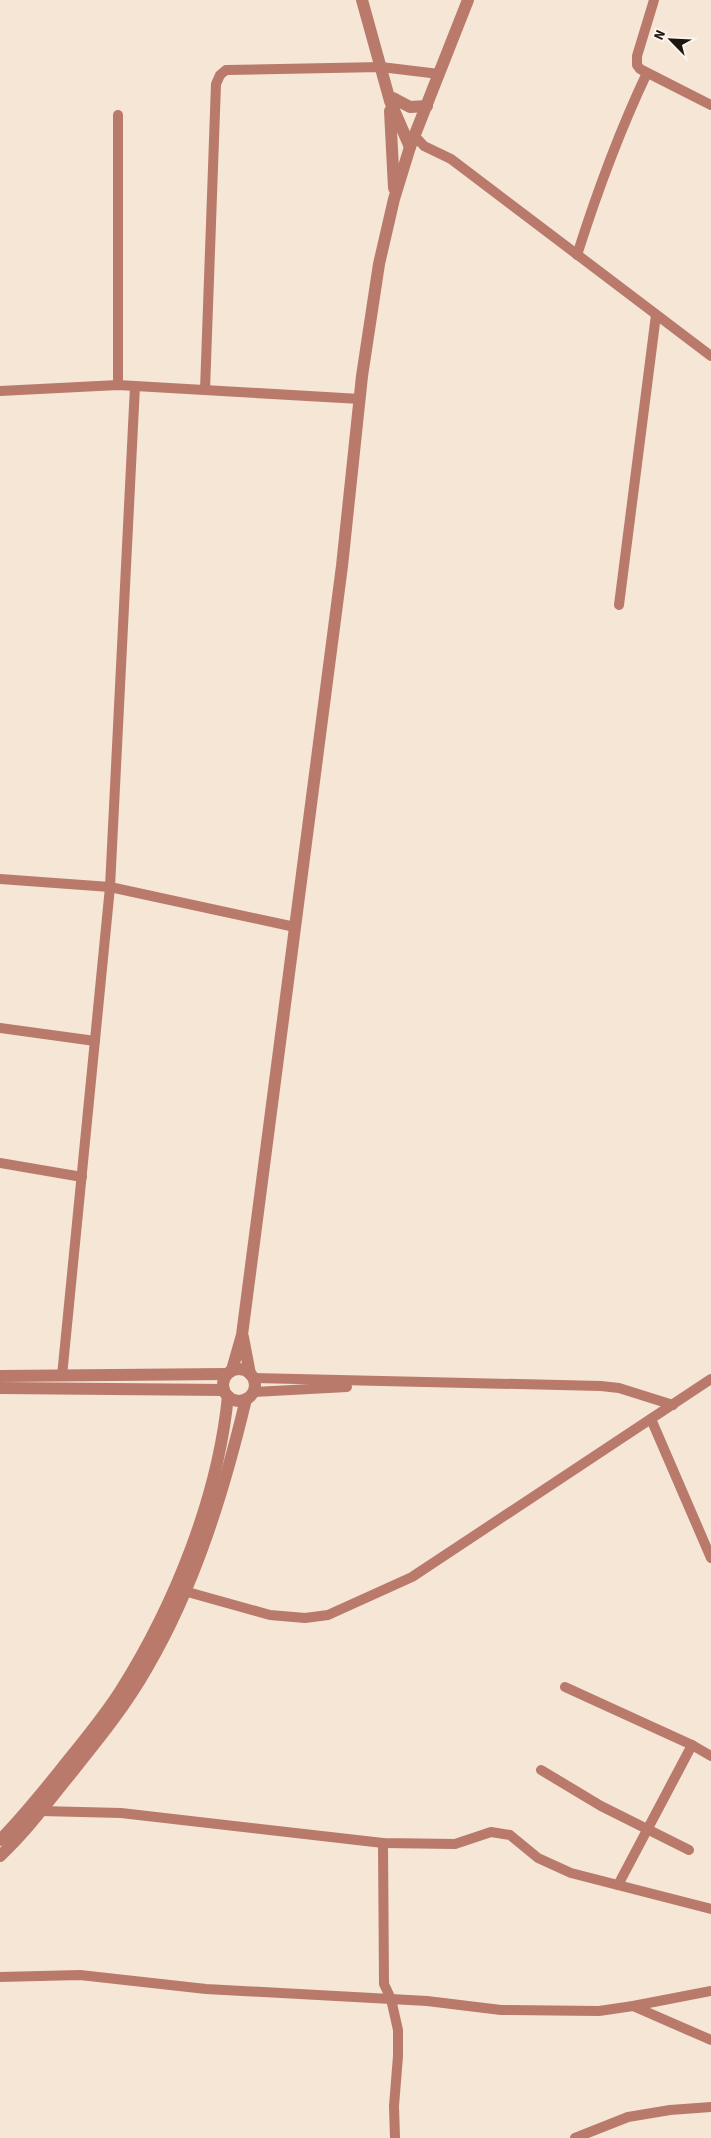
<svg xmlns="http://www.w3.org/2000/svg" width="711" height="2138" font-family="'Source Sans 3',sans-serif">
<rect width="100%" height="100%" fill="#f5e6d6"/>
<g fill="none" stroke-linecap="round" stroke-linejoin="round">
<!-- minor -->
<g stroke="#b97a6b" stroke-width="10">
<path d="M654 0 637 56V65L640 69 711 105"/>
<path d="M414 135 424 146 451 159 711 356"/>
<path d="M577 255C597 192 619 132 647 73"/>
<path d="M118 385V115"/>
<path d="M205 390 216 84 220 75 226 70 381 67 439 74"/>
<path d="M0 391 118 385 360 399"/>
<path d="M619 605 656 315"/>
<path d="M0 879 110 887 295 927"/>
<path d="M0 1028 95 1041"/>
<path d="M0 1163 82 1177"/>
<path d="M62 1376 110 887 135 386"/>
<path d="M253 1378 601 1386 619 1388 673 1405"/>
<path d="M253 1392 347 1387"/>
<path d="M651 1419 711 1558"/>
<path d="M184 1591 270 1615 305 1618 328 1615 412 1577 711 1379"/>
<path d="M565 1687 692 1745 711 1756"/>
<path d="M541 1770 601 1806 689 1850"/>
<path d="M41 1811 121 1813 383 1843 455 1844 491 1832 510 1835 538 1858 571 1873 711 1909"/>
<path d="M383 1843 384 1984 391 1999 398 2030V2056L394 2106 395 2138"/>
<path d="M618 1885 692 1745"/>
<path d="M0 1977 80 1975 206 1989 427 2001 501 2010 599 2011 633 2006 711 2040"/>
<path d="M633 2006 711 1991"/>
<path d="M575 2138 628 2117 670 2110 711 2107"/>
</g>
<!-- tertiary -->
<g stroke="#b97a6b" stroke-width="12">
<path d="M362 0 390 101 410 147"/>
<path d="M393 98 410 107 427 106"/>
<path d="M390 111 394 188"/>
<path d="M243 1337 250 1374"/>
<circle cx="239" cy="1385" r="16"/>
<path d="M232 1370 242 1335 342 566 362 376 379 264 394 199 410 147 468 0"/>
<path d="M0 1376 227 1374"/>
<path d="M0 1388 224 1390"/>
<path d="M0 1840C22 1818 42 1793 62 1768 82 1743 104 1717 121 1690 175 1604 218 1497 228 1396"/>
<path d="M0 1856C26 1832 47 1803 69 1776 97 1741 125 1707 147 1668 195 1586 224 1491 246 1399"/>
</g>
</g>
<!-- north arrow -->
<g transform="translate(671 40) rotate(294)" stroke="#fdf4eb" stroke-width="4" paint-order="stroke">
<path d="M0-4L9 19L0 12L-9 19Z" fill="#1d1712"/>
<text y="-8" font-size="14" font-weight="bold" text-anchor="middle" fill="#1d1712">N</text>
</g>
</svg>
